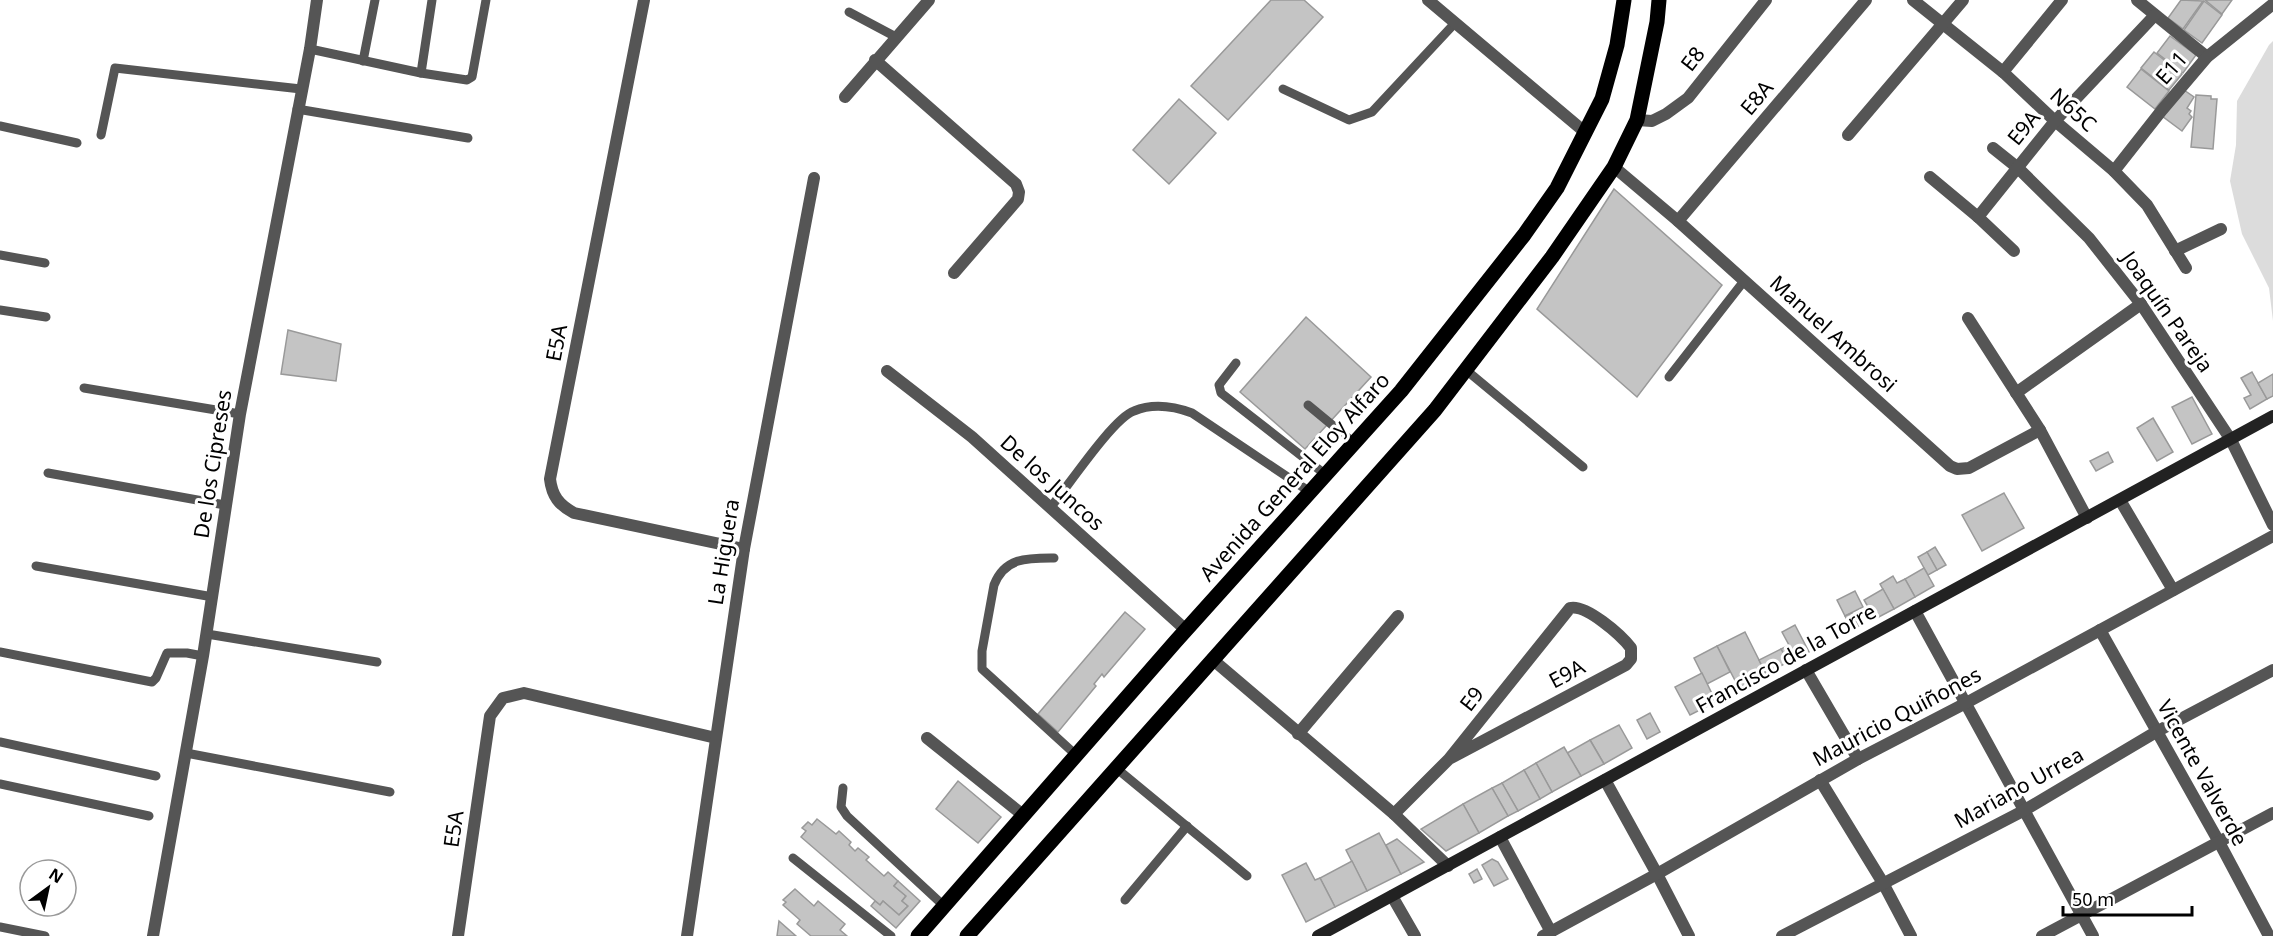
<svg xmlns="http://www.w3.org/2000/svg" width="2273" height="936" font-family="'Noto Sans',sans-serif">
<rect width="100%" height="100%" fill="#fff"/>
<!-- green -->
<path fill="#dcdcdc" d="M2273 41V321L2269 288 2242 234 2230 181 2236 145 2237 101 2269 45Z"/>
<!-- building -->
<g fill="#c4c4c4" stroke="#999" stroke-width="1.5">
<path d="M1271 0H1304L1323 17 1228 120 1191 86Z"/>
<path d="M2181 0 2203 1 2183 29 2168 18Z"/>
<path d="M2205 0H2232L2222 14Z"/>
<path d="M2204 1 2222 15 2202 43 2184 30Z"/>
<path d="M2170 36 2196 55 2183 73 2157 53Z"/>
<path d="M2154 52 2182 74 2169 90 2141 68Z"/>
<path d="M2141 69 2169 91 2155 109 2127 87Z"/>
<path d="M2181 88 2194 97 2187 108 2191 111 2189 114 2192 117 2182 131 2162 116Z"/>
<path d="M2196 95 2211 96V99H2217L2213 149 2191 147Z"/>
<path d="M1179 99 1216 133 1169 184 1133 150Z"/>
<path d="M1614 189 1722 285 1637 397 1537 309Z"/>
<path d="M1306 317 1371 377 1305 449 1240 392Z"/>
<path d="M288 330 341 344 336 381 281 374Z"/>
<path d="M2252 372 2267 399 2250 409 2244 398 2251 395 2241 378Z"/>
<path d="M2273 374V396L2267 399 2258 383Z"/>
<path d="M2192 397 2212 434 2192 444 2172 407Z"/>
<path d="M2153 418 2173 452 2157 461 2137 428Z"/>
<path d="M2108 452 2113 462 2096 471 2090 461Z"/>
<path d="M2004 493 2024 528 1982 551 1962 515Z"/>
<path d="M1935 547 1946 565 1937 570 1927 552Z"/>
<path d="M1927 552 1937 570 1928 575 1918 557Z"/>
<path d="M1924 568 1934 586 1915 597 1905 579Z"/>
<path d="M1893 576 1897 583 1905 579 1915 597 1894 609 1880 584Z"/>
<path d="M1883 589 1894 609 1875 619 1864 600Z"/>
<path d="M1855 591 1863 607 1845 616 1837 600Z"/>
<path d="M1125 612 1145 629 1104 677 1102 674 1094 684 1096 686 1058 732 1038 714Z"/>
<path d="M1852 613 1859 626 1852 630 1845 616Z"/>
<path d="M1795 625 1809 652 1796 658 1782 632Z"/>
<path d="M1745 632 1766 674 1739 688 1717 646Z"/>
<path d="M1789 645 1796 658 1788 662 1781 649Z"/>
<path d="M1717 646 1730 672 1707 684 1694 658Z"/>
<path d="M1781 649 1788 662 1766 674 1759 660Z"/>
<path d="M1702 673 1716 702 1690 715 1675 687Z"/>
<path d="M1650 713 1660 732 1647 739 1637 720Z"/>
<path d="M1619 725 1632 748 1604 764 1590 740Z"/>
<path d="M1590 740 1604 764 1581 776 1567 753Z"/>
<path d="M1564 747 1581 776 1552 792 1536 763Z"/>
<path d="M1536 763 1552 792 1540 799 1524 770Z"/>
<path d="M1524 770 1540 799 1518 811 1502 783Z"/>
<path d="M958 781 1001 817 978 843 936 809Z"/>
<path d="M1502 783 1518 811 1508 816 1492 788Z"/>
<path d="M1492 788 1508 816 1479 833 1463 804Z"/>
<path d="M1463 804 1479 833 1446 851 1421 829Z"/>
<path d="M817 819 836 834 839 831 851 842 849 845 855 851 858 848 869 857 866 860 884 876 888 872 898 881 894 886 906 896 902 901 908 906 899 915 883 901 880 905 801 837 806 831 802 828 808 822 812 825Z"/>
<path d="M1379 833 1401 874 1367 891 1346 850Z"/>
<path d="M1397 839 1424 862 1401 874 1386 845Z"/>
<path d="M1492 859 1498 862 1508 879 1494 886 1482 865Z"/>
<path d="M1352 861 1367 891 1335 907 1320 878Z"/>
<path d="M1306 863 1315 880 1320 878 1335 907 1306 922 1282 875Z"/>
<path d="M1477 869 1482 879 1474 883 1469 874Z"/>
<path d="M898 881 920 901 896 928 871 906 875 901 880 905 883 901 899 915 908 906 902 901 906 896 894 886Z"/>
<path d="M795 889 814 906 818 901 845 924 840 930 847 936H811L797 924 800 920 783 905 786 902 783 900Z"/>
<path d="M779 921 796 936H777Z"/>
</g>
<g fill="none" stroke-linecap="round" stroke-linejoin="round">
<!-- lane -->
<g stroke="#555" stroke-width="9">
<path d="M849 12 896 37"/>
<path d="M310 49 421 73 467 80 472 77 486 0"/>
<path d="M363 61 375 0"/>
<path d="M421 73 432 0"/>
<path d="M1283 89 1349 120 1372 112 1455 23"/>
<path d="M297 109 468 138"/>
<path d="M0 126 77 143"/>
<path d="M101 135 115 68 301 89"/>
<path d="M0 255 45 263"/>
<path d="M0 310 46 317"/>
<path d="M1236 363 1219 385 1221 393 1326 475"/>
<path d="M1466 370 1583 467"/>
<path d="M1669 377 1744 281"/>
<path d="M84 388 240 414"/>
<path d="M1308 405 1354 443"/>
<path d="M48 473 225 505"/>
<path d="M1050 508C1067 488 1113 418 1134 411 1153 403 1173 406 1192 413L1310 492"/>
<path d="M1054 558C1028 558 1005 557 994 585L982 651V669L1076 755"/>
<path d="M36 566 213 597"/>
<path d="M207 634 377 662"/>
<path d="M0 652 152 682 156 678 167 653H187L203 656"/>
<path d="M0 742 156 776"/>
<path d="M186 753 390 792"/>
<path d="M1116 768 1247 876"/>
<path d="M0 784 149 816"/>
<path d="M843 788 841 807 847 816 944 906"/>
<path d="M793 858 891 936"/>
<path d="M1125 900 1187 826"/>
<path d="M0 927 45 936"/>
</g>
<!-- street -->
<g stroke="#555" stroke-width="12">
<path d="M644 0 550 479C552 496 559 505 574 513L744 549"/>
<path d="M1428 0 1586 133"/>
<path d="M1913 0 2003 72 2055 121 2114 171 2147 205 2186 268"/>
<path d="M2137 0 2207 57"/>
<path d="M875 60 1016 184 1019 192 1018 199 954 273"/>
<path d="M2003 72 2062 0"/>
<path d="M845 97 929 0"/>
<path d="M1637 120 1652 121 1666 114 1688 98 1766 0"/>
<path d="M1848 135 1963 0"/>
<path d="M1993 148 2018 168 2089 238 2141 304 2231 440 2273 525"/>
<path d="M1614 167 1678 221 1950 466 1957 469 1969 468 2040 430"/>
<path d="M2114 171 2162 110 2207 57 2273 4"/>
<path d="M1930 177 1978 217 2014 251"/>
<path d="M1978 217 2055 121 2155 15"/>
<path d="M1678 221 1866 0"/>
<path d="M2175 251 2221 229"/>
<path d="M1968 318 2040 430 2087 518"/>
<path d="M887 371 972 437 1186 630"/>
<path d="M2016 393 2141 304"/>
<path d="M2120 500 2173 590"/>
<path d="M1915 611 2093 936"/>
<path d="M2100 630 2219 842 2269 936"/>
<path d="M1212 659 1394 814 1448 866"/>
<path d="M1806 670 1858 759"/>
<path d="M1298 734 1398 616"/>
<path d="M927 738 1023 815"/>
<path d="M1605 780 1657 874 1689 936"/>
<path d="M1820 780 1883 883 1911 936"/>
<path d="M1394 814 1449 759 1570 608C1586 604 1621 635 1631 648V659L1626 665 1449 759"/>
<path d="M1500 837 1551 932"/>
<path d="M1392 896 1415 936"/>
<path d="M153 936 203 656 240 414 310 49 317 0"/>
<path d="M458 936 490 716 503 698 524 693 716 738"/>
<path d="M687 936 744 549 814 178"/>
<path d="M1543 936 1657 874 1858 759 1966 703 2273 536"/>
<path d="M1782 936 2023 811 2156 732 2273 670"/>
<path d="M2042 936 2273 813"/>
</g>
<!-- secondary -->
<path stroke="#222" stroke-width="12" d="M1318 936 2273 416"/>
<!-- primary -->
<g stroke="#000" stroke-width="15">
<path d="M918 936 1176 641 1401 391 1524 235 1557 188 1602 99 1617 45 1624 0"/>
<path d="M967 936 1435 410 1552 257 1614 167 1637 120 1657 22 1659 0"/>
</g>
</g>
<g text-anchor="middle" stroke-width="6" stroke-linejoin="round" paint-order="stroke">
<!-- street labels -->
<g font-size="21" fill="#000" stroke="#fff">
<text transform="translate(1693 59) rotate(-52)" y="7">E8</text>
<text transform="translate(2172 68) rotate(-49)" y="7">E11</text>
<text transform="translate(1757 98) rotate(-50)" y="7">E8A</text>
<text transform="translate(2073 110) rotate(42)" y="7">N65C</text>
<text transform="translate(2024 128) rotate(-51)" y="7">E9A</text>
<text transform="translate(2167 312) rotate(55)" y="7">Joaquín Pareja</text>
<text transform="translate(1833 334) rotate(42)" y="7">Manuel Ambrosi</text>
<text transform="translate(557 343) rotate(-79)" y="7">E5A</text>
<text transform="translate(213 464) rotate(-81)" y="7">De los Cipreses</text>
<text transform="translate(1295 477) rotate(-48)" y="7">Avenida General Eloy Alfaro</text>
<text transform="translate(1052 483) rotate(42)" y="7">De los Juncos</text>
<text transform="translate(724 552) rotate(-81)" y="7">La Higuera</text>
<text transform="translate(1786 659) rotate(-29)" y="7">Francisco de la Torre</text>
<text transform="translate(1567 674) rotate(-28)" y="7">E9A</text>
<text transform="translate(1472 699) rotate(-52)" y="7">E9</text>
<text transform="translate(1897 717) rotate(-28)" y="7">Mauricio Quiñones</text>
<text transform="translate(2202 773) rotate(61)" y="7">Vicente Valverde</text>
<text transform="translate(2019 788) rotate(-29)" y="7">Mariano Urrea</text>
<text transform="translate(454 829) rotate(-82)" y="7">E5A</text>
</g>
</g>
<!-- north arrow -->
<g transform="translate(48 888) rotate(33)"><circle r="28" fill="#ffffff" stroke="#999999" stroke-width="1.5"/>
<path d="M0-4.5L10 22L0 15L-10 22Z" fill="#000000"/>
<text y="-9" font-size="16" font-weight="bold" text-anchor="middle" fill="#000000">N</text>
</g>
<!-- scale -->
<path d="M2063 906v9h129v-9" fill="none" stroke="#000000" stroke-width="3"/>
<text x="2072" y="906" font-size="18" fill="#000000" stroke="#ffffff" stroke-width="4.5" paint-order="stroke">50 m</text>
</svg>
